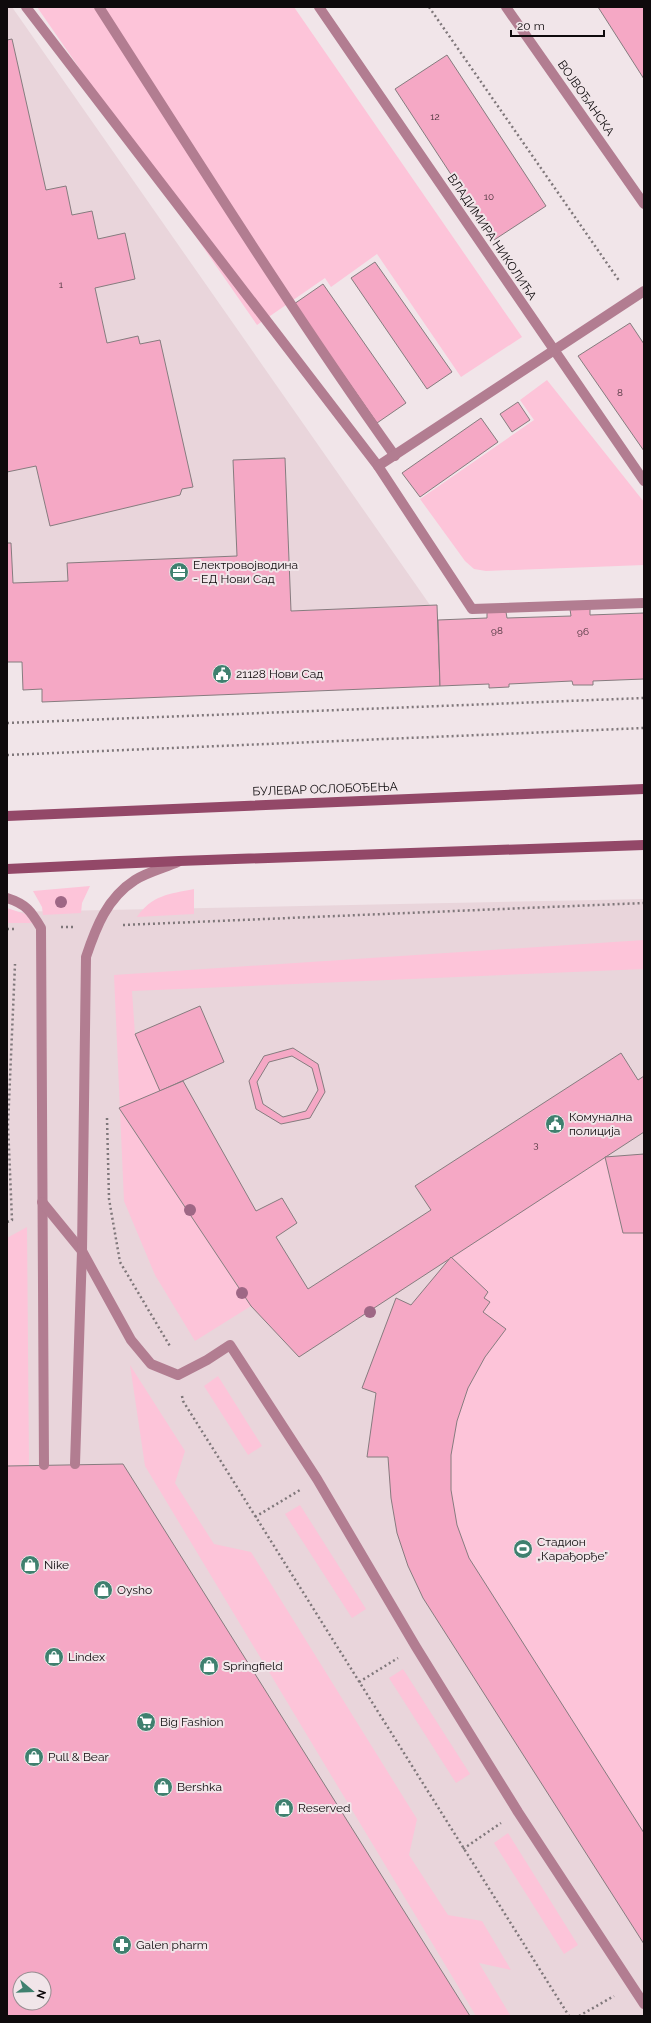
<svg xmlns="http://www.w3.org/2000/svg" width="651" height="2023" font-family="Raleway,sans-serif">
<rect width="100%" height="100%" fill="#f1e5e9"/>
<!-- built -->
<g fill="#e9d5db" fill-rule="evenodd">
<path d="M7 7H12L430 605 291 611 285 458 233 460 237 556 67 563 68 581 13 583 11 543H7Z"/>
<path d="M644 899V2016H7V912ZM20 1979H44V2003H20Z"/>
</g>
<!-- green -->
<g fill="#fdc4d9">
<path d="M37 7H294L522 337 461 377 377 254 331 287 325 278 257 325Z"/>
<path d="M547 380 644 502V565L486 571 474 569 465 561 420 499 534 420 520 400Z"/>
<path d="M90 886 82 903 81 913 43 915 42 907 33 891Z"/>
<path d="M194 889V914L137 917C152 895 169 894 194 889Z"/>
<path d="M7 908 25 914 32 923H7Z"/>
<path d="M644 940V969L132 991 135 1034 160 1091 119 1109 251 1306 195 1341 155 1275 124 1201 114 975Z"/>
<path d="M644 1154V1944L423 1598C413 1576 402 1555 397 1531 391 1507 389 1482 388 1457H367L376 1393 362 1388 396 1298 411 1305 451 1257 605 1157Z"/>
<path d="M27 1227 29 1465 7 1466V1238Z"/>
<path d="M130 1365 185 1451 175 1483 214 1544 251 1552 417 1819 409 1855 448 1915 482 1921 511 1970 479 1963 510 2015 513 2016H476L145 1466Z"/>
<path d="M218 1376 262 1446 248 1455 204 1386Z"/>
<path d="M300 1505 366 1609 352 1618 285 1514Z"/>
<path d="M403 1669 470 1774 456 1783 389 1678Z"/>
<path d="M508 1833 578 1945 564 1954 494 1843Z"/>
</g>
<!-- building -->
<g fill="#f5a8c5" stroke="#867c7f" fill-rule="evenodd">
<path d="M598 7H644V79Z"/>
<path d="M12 39 46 190 66 186 72 215 92 211 98 239 125 233 135 279 95 288 107 343 138 336 140 344 160 340 193 487 182 489 180 495 50 526 36 466 7 472V40Z"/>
<path d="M447 55 546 206 494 240 395 89Z"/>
<path d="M375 262 452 372 427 389 351 278Z"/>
<path d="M323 284 406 403 377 423 294 304Z"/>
<path d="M630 323 644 344V451L578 356Z"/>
<path d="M518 402 530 420 512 432 500 414Z"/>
<path d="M481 418 498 442 420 497 402 473Z"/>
<path d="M285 458 291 611 437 605 440 686 42 702V689L23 690 22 662H7V543H11L13 583 68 581 67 563 237 556 233 460Z"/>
<path d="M590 608V615L644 613V679L593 681V685H573L572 681 509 684V687L489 688V684L440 686 438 620 487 618V612H506L507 618 571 616 570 609Z"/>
<path d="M200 1006 224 1062 160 1091 135 1034Z"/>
<path d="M293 1048 318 1064 325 1092 310 1118 281 1124 256 1109 249 1081 264 1056ZM292 1056 312 1068 318 1090 306 1111 283 1117 263 1104 257 1082 269 1062Z"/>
<path d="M621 1053 638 1080 644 1076V1132L299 1357 251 1306 119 1108 183 1081 256 1211 282 1198 297 1223 276 1237 308 1289 431 1210 415 1186Z"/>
<path d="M644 1154V1233H623L605 1157Z"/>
<path d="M451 1257 488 1292 484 1298 490 1302 483 1312 506 1329 485 1357 468 1388 457 1421 451 1455V1490L457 1525 469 1558 644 1833V1944L423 1598 408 1566 397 1533 391 1498 388 1457H367L376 1393 362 1388 396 1298 411 1305Z"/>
<path d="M123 1464 470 2016H7V1466ZM20 1979H44V2003H20Z"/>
</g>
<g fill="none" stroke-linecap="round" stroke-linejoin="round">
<!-- path -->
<g stroke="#7f777a" stroke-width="2.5" stroke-dasharray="2 3" stroke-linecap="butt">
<path d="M429 7 620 282"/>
<path d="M7 723 644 698"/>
<path d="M7 755 644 728"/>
<path d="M123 925 644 903"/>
<path d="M61 927H74"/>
<path d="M7 929H16"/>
<path d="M107 1118 109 1199 120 1262 171 1348"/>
<path d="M7 1222 12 1220 8 1125 15 964"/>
<path d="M182 1396 183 1401 569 2016"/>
<path d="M255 1517 300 1490"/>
<path d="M359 1682 398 1658"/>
<path d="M463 1849 501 1823"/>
<path d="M579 2016 614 1996"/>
</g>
<!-- lane -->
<g stroke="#b27d91" stroke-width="10">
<path d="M26 7 378 466 472 609 644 603"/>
<path d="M99 7C196 158 291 310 395 456"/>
<path d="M319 7 644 481"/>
<path d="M378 466 644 291"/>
<path d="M7 898C26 904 31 911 41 928L44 1465"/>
<path d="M42 1202 82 1251 131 1340 151 1364 178 1375 207 1360 230 1345 317 1479 416 1647 518 1812 644 2004"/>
<path d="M75 1464 82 1251 86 957C96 927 107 898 135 880 148 872 164 868 178 862"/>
</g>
<!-- street -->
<path stroke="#b27d91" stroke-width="10" d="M506 7 644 204"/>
<!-- secondary -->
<g stroke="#934868" stroke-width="10">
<path d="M7 816 644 789"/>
<path d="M7 869 179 861 644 845"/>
</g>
</g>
<!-- trees -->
<g fill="#9e6785">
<circle cx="61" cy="902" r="6"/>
<circle cx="190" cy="1210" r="6"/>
<circle cx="242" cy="1293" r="6"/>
<circle cx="370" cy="1312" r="6"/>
</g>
<!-- icons -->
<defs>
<g id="office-disc" transform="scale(1)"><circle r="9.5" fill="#3f806f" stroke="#f1e5e9"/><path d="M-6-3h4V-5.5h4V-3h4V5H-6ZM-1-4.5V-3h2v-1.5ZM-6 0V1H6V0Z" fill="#fff"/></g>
<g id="civic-disc" transform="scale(1)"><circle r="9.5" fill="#3f806f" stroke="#f1e5e9"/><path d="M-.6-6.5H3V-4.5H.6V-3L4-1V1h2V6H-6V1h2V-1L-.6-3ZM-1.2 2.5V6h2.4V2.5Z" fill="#fff"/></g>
<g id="stadium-disc" transform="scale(1)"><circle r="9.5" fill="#3f806f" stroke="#f1e5e9"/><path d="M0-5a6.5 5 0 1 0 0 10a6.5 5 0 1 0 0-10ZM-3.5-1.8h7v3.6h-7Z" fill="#fff"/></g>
<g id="shop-disc" transform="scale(1)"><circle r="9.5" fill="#3f806f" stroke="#f1e5e9"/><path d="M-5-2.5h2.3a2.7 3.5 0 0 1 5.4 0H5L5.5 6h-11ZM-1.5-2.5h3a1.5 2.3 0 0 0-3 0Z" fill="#fff"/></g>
<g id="supermarket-disc" transform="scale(1)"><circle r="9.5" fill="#3f806f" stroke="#f1e5e9"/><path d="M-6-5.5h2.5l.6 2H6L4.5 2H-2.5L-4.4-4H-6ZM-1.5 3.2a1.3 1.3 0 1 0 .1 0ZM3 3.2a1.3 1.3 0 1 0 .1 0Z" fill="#fff"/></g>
<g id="pharmacy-disc" transform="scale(1)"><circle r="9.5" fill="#3f806f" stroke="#f1e5e9"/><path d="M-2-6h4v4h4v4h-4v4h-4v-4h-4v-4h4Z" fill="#fff"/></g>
</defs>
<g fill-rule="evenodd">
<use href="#office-disc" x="179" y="572"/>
<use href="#civic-disc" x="222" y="674"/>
<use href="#civic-disc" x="555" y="1124"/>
<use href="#stadium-disc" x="523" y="1549"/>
<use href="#shop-disc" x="30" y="1565"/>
<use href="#shop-disc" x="103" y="1590"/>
<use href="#shop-disc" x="54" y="1657"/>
<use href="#shop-disc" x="209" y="1666"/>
<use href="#supermarket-disc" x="146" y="1722"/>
<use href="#shop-disc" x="34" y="1757"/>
<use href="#shop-disc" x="163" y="1787"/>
<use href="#shop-disc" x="284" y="1808"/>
<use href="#pharmacy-disc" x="122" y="1945"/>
</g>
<g text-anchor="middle" stroke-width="4" stroke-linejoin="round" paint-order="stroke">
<!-- number labels -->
<g font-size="10" fill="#48323a">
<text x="435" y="120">12</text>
<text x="489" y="200">10</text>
<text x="61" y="288">1</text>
<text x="620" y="396">8</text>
<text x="497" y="634">98</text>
<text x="583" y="635">96</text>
<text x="536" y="1148">3</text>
</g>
<!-- street labels -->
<g font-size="12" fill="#0e0a0c" stroke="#f1e5e9">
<text transform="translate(586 98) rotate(55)" y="4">ВОЈВОЂАНСКА</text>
<text transform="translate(492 237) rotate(56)" y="4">ВЛАДИМИРА НИКОЛИЋА</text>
<text transform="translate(325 789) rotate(-2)" y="4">БУЛЕВАР ОСЛОБОЂЕЊА</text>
</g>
<!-- poi labels -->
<g font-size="12" fill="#0e0a0c" stroke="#f1e5e9" text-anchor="start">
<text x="193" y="569">Електровојводина<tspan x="193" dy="14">- ЕД Нови Сад</tspan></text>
<text x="236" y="678">21128 Нови Сад</text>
<text x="569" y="1121">Комунална<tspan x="569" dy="14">полиција</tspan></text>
<text x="537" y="1546">Стадион<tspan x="537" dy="14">„Карађорђе”</tspan></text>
<text x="44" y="1569">Nike</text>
<text x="117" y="1594">Oysho</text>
<text x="68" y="1661">Lindex</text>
<text x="223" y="1670">Springfield</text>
<text x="160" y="1726">Big Fashion</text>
<text x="48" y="1761">Pull &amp; Bear</text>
<text x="177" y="1791">Bershka</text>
<text x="298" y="1812">Reserved</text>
<text x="136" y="1949">Galen pharm</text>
</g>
</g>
<!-- border -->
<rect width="651" height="2023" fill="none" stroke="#0e0a0c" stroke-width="16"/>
<!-- north arrow -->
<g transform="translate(32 1991) rotate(109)"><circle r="19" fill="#f1e5e9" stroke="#968d91"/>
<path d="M0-3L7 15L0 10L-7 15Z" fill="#3f806f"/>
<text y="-6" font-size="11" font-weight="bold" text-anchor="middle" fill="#0e0a0c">N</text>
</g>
<!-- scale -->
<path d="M511 30v6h93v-6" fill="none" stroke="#0e0a0c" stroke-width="2"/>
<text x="517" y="30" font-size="12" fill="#0e0a0c" stroke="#f1e5e9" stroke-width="3" paint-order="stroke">20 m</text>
</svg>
